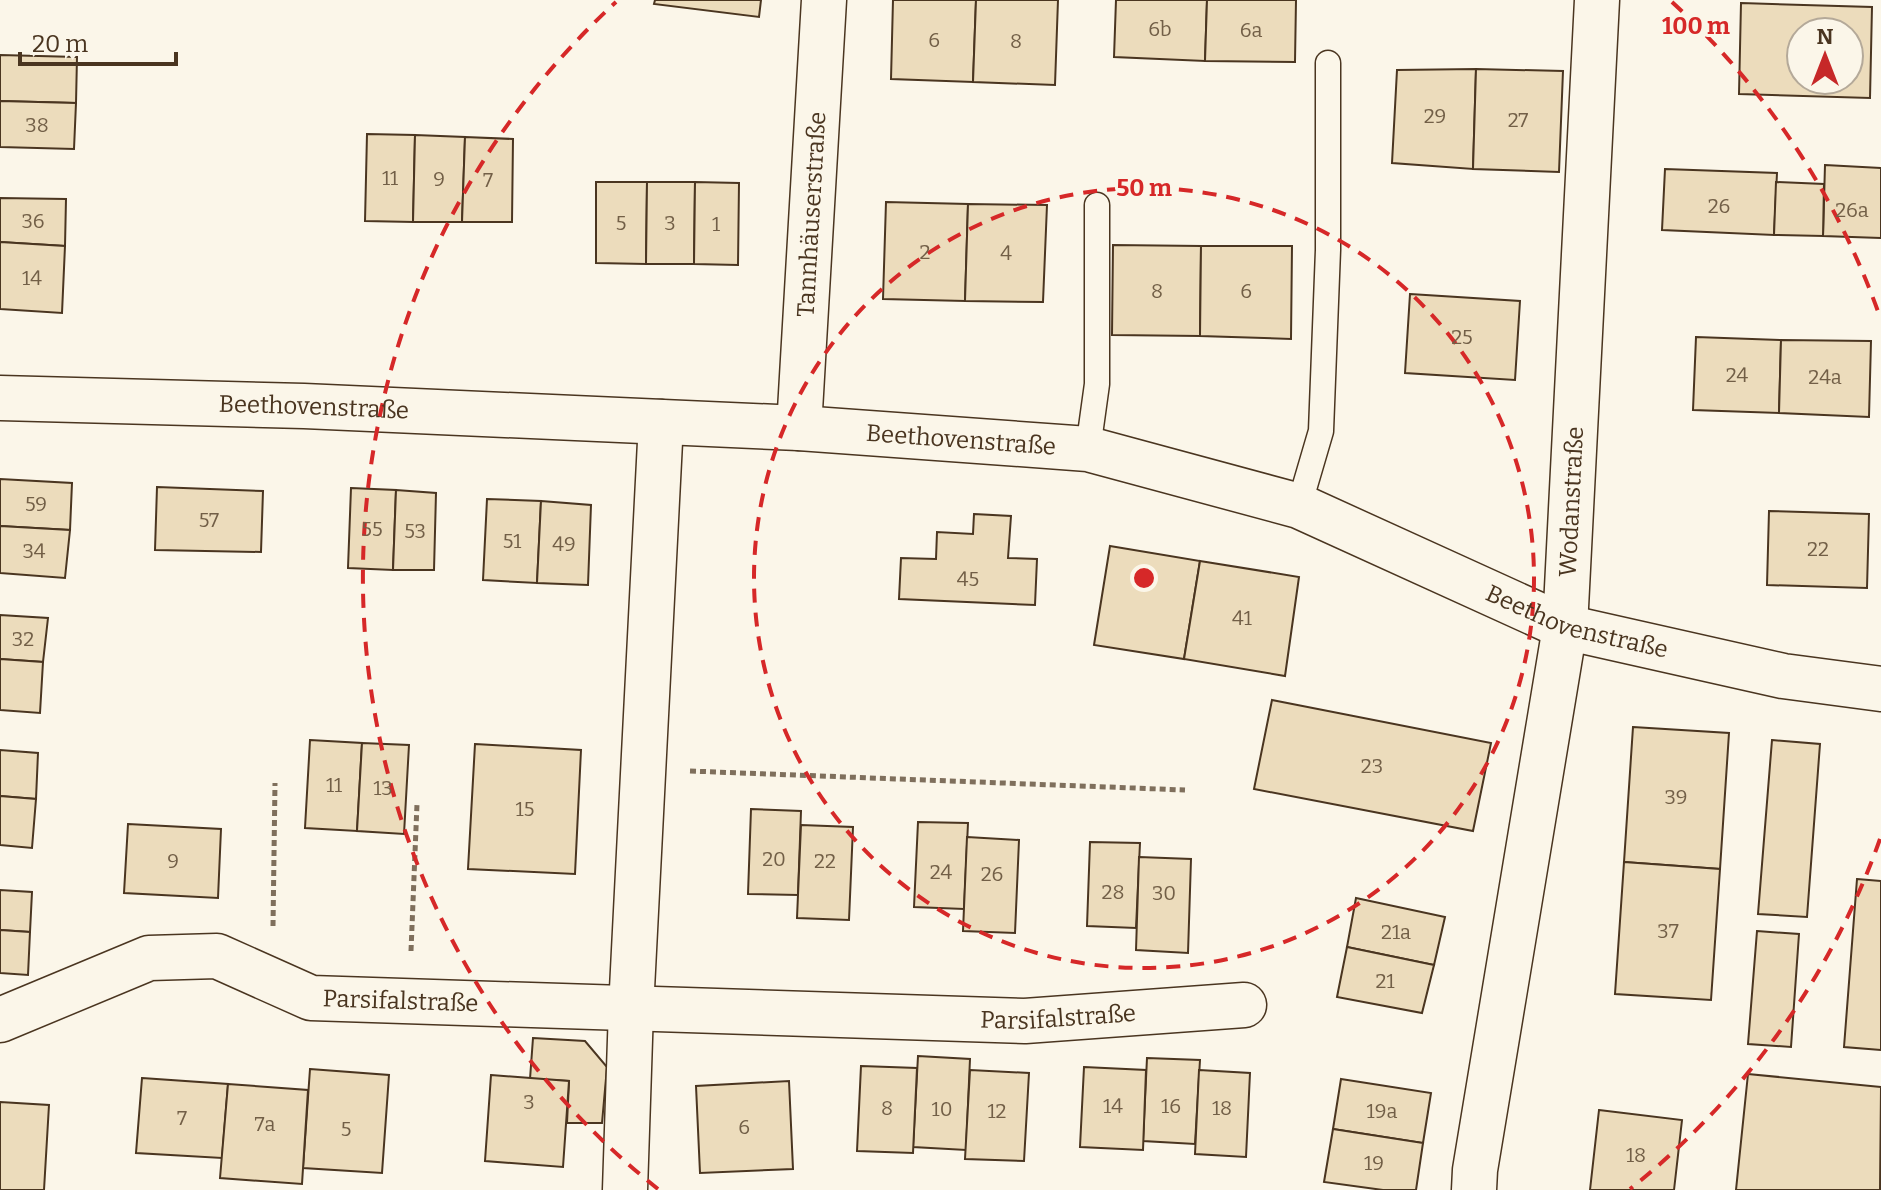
<svg xmlns="http://www.w3.org/2000/svg" width="1881" height="1190" font-family="Bitter,serif">
<rect width="100%" height="100%" fill="#fbf6e9"/>
<!-- building -->
<g fill="#ecdcbc" stroke="#4a3520" stroke-width="2" fill-rule="evenodd">
<path d="M655 0H761L759 17 654 4Z"/>
<path d="M893 0H976L973 82 891 79Z"/>
<path d="M976 0H1058L1055 85 973 82Z"/>
<path d="M1116 0H1207L1205 61 1114 57Z"/>
<path d="M1207 0H1296L1295 62 1205 61Z"/>
<path d="M1741 3 1872 7 1870 98 1739 94ZM1801 32H1849V80H1801Z"/>
<path d="M0 55 77 57 76 103 0 101Z"/>
<path d="M1476 69 1473 169 1392 163 1397 70Z"/>
<path d="M1476 69 1563 71 1559 172 1473 169Z"/>
<path d="M0 101 76 103 74 149 0 147Z"/>
<path d="M367 134 415 135 413 222 365 221Z"/>
<path d="M415 135 465 137 462 222H413Z"/>
<path d="M465 137 513 139 512 222H462Z"/>
<path d="M1825 165 1881 168V238L1823 236Z"/>
<path d="M1665 169 1777 173 1774 235 1662 230Z"/>
<path d="M596 182H647L646 264 596 263Z"/>
<path d="M647 182H695L694 264H646Z"/>
<path d="M695 182 739 183 738 265 694 264Z"/>
<path d="M1776 182 1824 184 1823 236 1774 235Z"/>
<path d="M0 198 66 199 65 246 0 242Z"/>
<path d="M886 202 968 204 965 301 883 299Z"/>
<path d="M968 204 1047 205 1043 302 965 301Z"/>
<path d="M0 242 65 246 62 313 0 309Z"/>
<path d="M1113 245 1201 246 1200 336 1112 335Z"/>
<path d="M1201 246H1292L1291 339 1200 336Z"/>
<path d="M1410 294 1520 301 1515 380 1405 373Z"/>
<path d="M1696 337 1781 340 1779 413 1693 410Z"/>
<path d="M1781 340 1871 341 1869 417 1779 413Z"/>
<path d="M0 479 72 483 70 530 0 526Z"/>
<path d="M157 487 263 491 261 552 155 550Z"/>
<path d="M351 488 396 490 393 570 348 568Z"/>
<path d="M396 490 436 493 434 570H393Z"/>
<path d="M487 499 541 501 537 583 483 580Z"/>
<path d="M541 501 591 505 588 585 537 583Z"/>
<path d="M1769 511 1869 514 1867 588 1767 585Z"/>
<path d="M974 514 1011 516 1008 558 1037 559 1035 605 899 599 901 558 936 559 937 532 973 534Z"/>
<path d="M0 526 70 530 65 578 0 573Z"/>
<path d="M1110 546 1200 561 1184 659 1094 645Z"/>
<path d="M1200 561 1299 577 1285 676 1184 659Z"/>
<path d="M0 615 48 618 43 662 0 659Z"/>
<path d="M0 659 43 662 40 713 0 710Z"/>
<path d="M1272 700 1491 743 1473 831 1254 789Z"/>
<path d="M1633 727 1729 733 1720 869 1624 862Z"/>
<path d="M310 740 362 743 357 831 305 828Z"/>
<path d="M1772 740 1820 744 1807 917 1758 914Z"/>
<path d="M362 743 409 745 404 834 357 831Z"/>
<path d="M475 744 581 750 575 874 468 869Z"/>
<path d="M0 750 38 753 36 799 0 796Z"/>
<path d="M0 796 36 799 32 848 0 845Z"/>
<path d="M751 809 801 811 798 895 748 894Z"/>
<path d="M918 822 968 823 964 909 914 907Z"/>
<path d="M128 824 221 829 218 898 124 893Z"/>
<path d="M801 825 853 827 849 920 797 918Z"/>
<path d="M967 837 1019 840 1015 933 963 931Z"/>
<path d="M1090 842 1140 843 1136 928 1087 926Z"/>
<path d="M1139 857 1191 859 1188 953 1136 950Z"/>
<path d="M1624 862 1720 869 1711 1000 1615 994Z"/>
<path d="M1857 879 1881 881V1050L1844 1047Z"/>
<path d="M0 890 32 892 30 932 0 930Z"/>
<path d="M1356 898 1445 917 1434 965 1347 947Z"/>
<path d="M0 930 30 932 28 975 0 973Z"/>
<path d="M1757 931 1799 934 1791 1047 1748 1044Z"/>
<path d="M1347 947 1434 965 1422 1013 1337 997Z"/>
<path d="M533 1038 585 1041 607 1067 602 1123H567L569 1081 530 1079Z"/>
<path d="M918 1056 970 1059 966 1150 913 1147Z"/>
<path d="M1147 1058 1200 1060 1195 1144 1143 1141Z"/>
<path d="M861 1066 917 1068 913 1153 857 1151Z"/>
<path d="M1084 1067 1146 1070 1143 1150 1080 1147Z"/>
<path d="M310 1069 389 1075 382 1173 303 1168Z"/>
<path d="M970 1070 1029 1073 1024 1161 965 1159Z"/>
<path d="M1199 1070 1250 1073 1246 1157 1195 1154Z"/>
<path d="M1748 1074 1881 1087 1880 1190H1736Z"/>
<path d="M491 1075 569 1081 563 1167 485 1161Z"/>
<path d="M142 1078 228 1084 222 1158 136 1153Z"/>
<path d="M1341 1079 1431 1093 1423 1143 1333 1129Z"/>
<path d="M789 1081 793 1169 700 1173 696 1086Z"/>
<path d="M228 1084 308 1090 302 1184 220 1178Z"/>
<path d="M0 1102 49 1105 44 1190H0Z"/>
<path d="M1599 1110 1682 1120 1674 1190H1590Z"/>
<path d="M1333 1129 1423 1143 1416 1190H1383L1324 1182Z"/>
</g>
<g fill="none" stroke-linecap="round" stroke-linejoin="round">
<!-- service casing -->
<g stroke="#4a3520" stroke-width="27">
<g id="service">
<path d="M1088 449 1097 384V205"/>
<path d="M1299 506 1321 431 1328 250V63"/>
</g>
</g>
<!-- minor casing -->
<g stroke="#4a3520" stroke-width="47">
<g id="minor">
<path id="s1" d="M0 398 304 406 799 428 1088 449 1299 506 1565 627 1783 676 1881 689"/>
<path id="s2" d="M799 428 824 0"/>
<path id="s3" d="M0 1020 149 958 217 956 311 998 1025 1021 1244 1005"/>
<path d="M625 1190 631 1009 661 422"/>
<path id="s4" d="M1474 1190 1475 1170 1565 627 1597 0"/>
</g>
</g>
<!-- path -->
<g stroke="#7f6f5c" stroke-width="5" stroke-dasharray="6 4" stroke-linecap="butt">
<path d="M690 771 1185 790"/>
<path d="M273 926 275 783"/>
<path d="M411 951 417 804"/>
</g>
<!-- service -->
<use href="#service" stroke="#fbf6e9" stroke-width="24"/>
<!-- minor -->
<use href="#minor" stroke="#fbf6e9" stroke-width="44"/>
</g>
<!-- distance rings -->
<g fill="none" stroke="#d62828" stroke-width="4" stroke-dasharray="14 10">
<circle cx="1144" cy="578" r="390"/>
<path d="M1880 839A781 781 0 0 1 1630 1189M658 1189A781 781 0 0 1 616 2M1672 2A781 781 0 0 1 1880 317"/>
</g>
<g text-anchor="middle" stroke-width="6" stroke-linejoin="round" paint-order="stroke">
<!-- number labels -->
<g font-size="20" fill="#725f47">
<text x="1160" y="36">6b</text>
<text x="1251" y="37">6a</text>
<text x="934" y="47">6</text>
<text x="1016" y="48">8</text>
<text x="1435" y="123">29</text>
<text x="1518" y="127">27</text>
<text x="37" y="132">38</text>
<text x="390" y="185">11</text>
<text x="439" y="186">9</text>
<text x="488" y="187">7</text>
<text x="1719" y="213">26</text>
<text x="1852" y="217">26a</text>
<text x="33" y="228">36</text>
<text x="621" y="230">5</text>
<text x="670" y="230">3</text>
<text x="716" y="231">1</text>
<text x="925" y="259">2</text>
<text x="1006" y="260">4</text>
<text x="32" y="285">14</text>
<text x="1157" y="298">8</text>
<text x="1246" y="298">6</text>
<text x="1462" y="344">25</text>
<text x="1737" y="382">24</text>
<text x="1825" y="384">24a</text>
<text x="36" y="511">59</text>
<text x="209" y="527">57</text>
<text x="372" y="536">55</text>
<text x="415" y="538">53</text>
<text x="512" y="548">51</text>
<text x="564" y="551">49</text>
<text x="1818" y="556">22</text>
<text x="34" y="558">34</text>
<text x="968" y="586">45</text>
<text x="1242" y="625">41</text>
<text x="23" y="646">32</text>
<text x="1372" y="773">23</text>
<text x="334" y="792">11</text>
<text x="383" y="795">13</text>
<text x="1676" y="804">39</text>
<text x="525" y="816">15</text>
<text x="774" y="866">20</text>
<text x="173" y="868">9</text>
<text x="825" y="868">22</text>
<text x="941" y="879">24</text>
<text x="992" y="881">26</text>
<text x="1113" y="899">28</text>
<text x="1164" y="900">30</text>
<text x="1668" y="938">37</text>
<text x="1396" y="939">21a</text>
<text x="1385" y="988">21</text>
<text x="529" y="1109">3</text>
<text x="1113" y="1113">14</text>
<text x="1171" y="1113">16</text>
<text x="887" y="1115">8</text>
<text x="1222" y="1115">18</text>
<text x="942" y="1116">10</text>
<text x="997" y="1118">12</text>
<text x="1382" y="1118">19a</text>
<text x="182" y="1125">7</text>
<text x="265" y="1131">7a</text>
<text x="744" y="1134">6</text>
<text x="346" y="1136">5</text>
<text x="1636" y="1162">18</text>
<text x="1374" y="1170">19</text>
</g>
<!-- street labels -->
<g font-size="24" fill="#4a3520" stroke="#fbf6e9">
<text dy="8" stroke="none"><textPath href="#s2" startOffset="214">Tannhäuserstraße</textPath></text>
<text dy="8" stroke="none"><textPath href="#s1" startOffset="314">Beethovenstraße</textPath></text>
<text dy="8" stroke="none"><textPath href="#s1" startOffset="962">Beethovenstraße</textPath></text>
<text dy="8" stroke="none"><textPath href="#s4" startOffset="696">Wodanstraße</textPath></text>
<text dy="8" stroke="none"><textPath href="#s1" startOffset="1610">Beethovenstraße</textPath></text>
<text dy="8" stroke="none"><textPath href="#s3" startOffset="422">Parsifalstraße</textPath></text>
<text dy="8" stroke="none"><textPath href="#s3" startOffset="1080">Parsifalstraße</textPath></text>
</g>
</g>
<circle cx="1144" cy="578" r="12" fill="#d62828" stroke="#fbf6e9" stroke-width="4"/>
<g font-size="24" text-anchor="middle" font-weight="bold" fill="#d62828" stroke="#fbf6e9" stroke-width="6" stroke-linejoin="round" paint-order="stroke">
<text x="1696" y="34">100 m</text>
<text x="1144" y="196">50 m</text>
</g>
<!-- north arrow -->
<g transform="translate(1825 56)"><circle r="38" fill="#fbf6e9" stroke="#b4a999" stroke-width="2"/>
<path d="M0-6L14 30L0 20L-14 30Z" fill="#c62828"/>
<text y="-12" font-size="22" font-weight="bold" text-anchor="middle" fill="#4a3520">N</text>
</g>
<!-- scale -->
<path d="M20 52v12h156v-12" fill="none" stroke="#4a3520" stroke-width="4"/>
<text x="32" y="52" font-size="24" fill="#4a3520" stroke="#fbf6e9" stroke-width="6" paint-order="stroke">20 m</text>
</svg>
